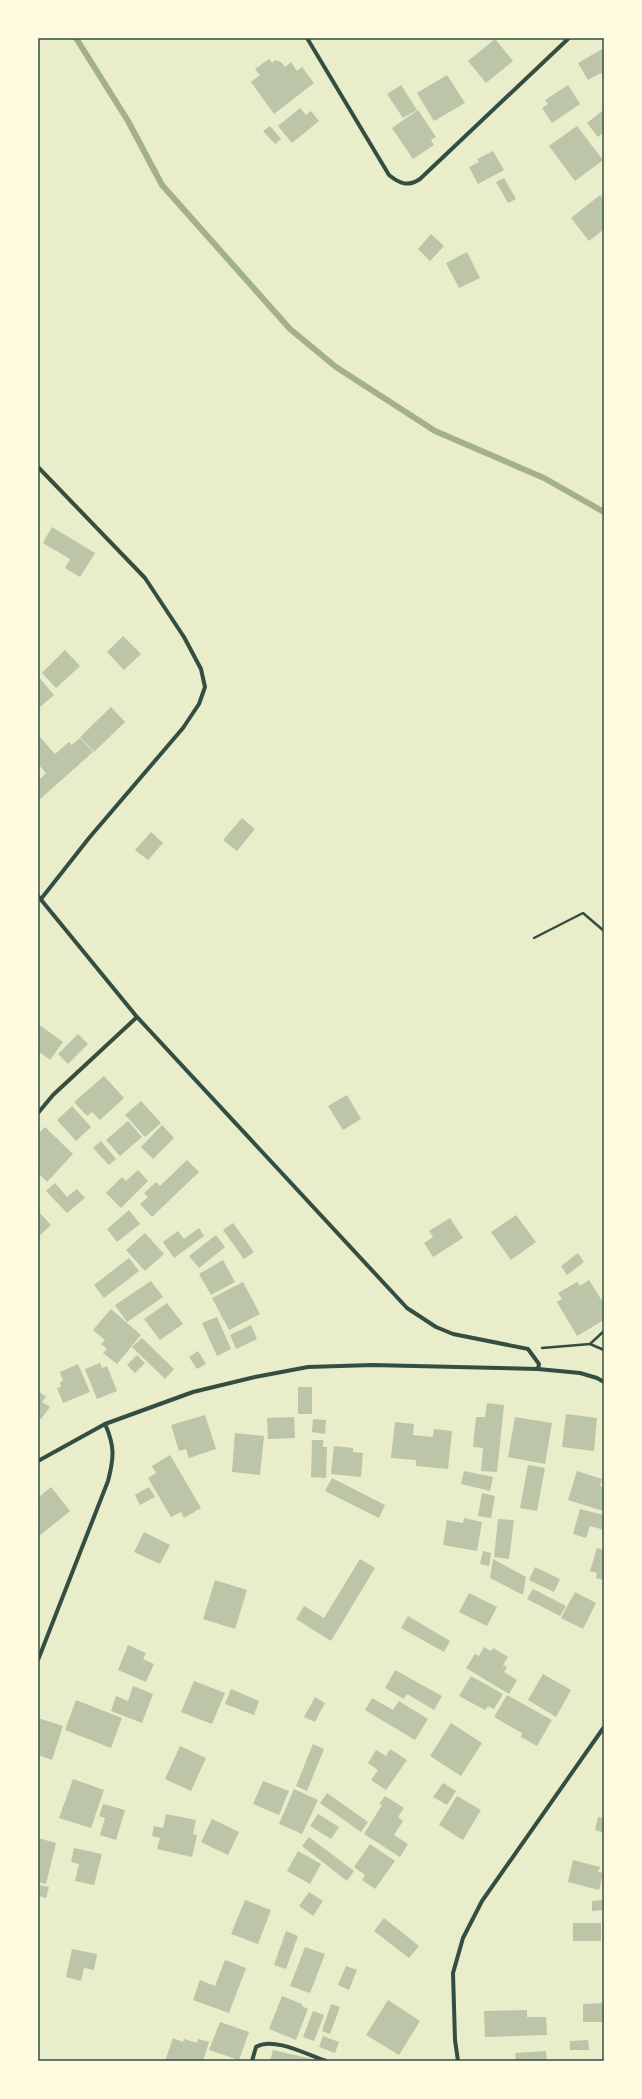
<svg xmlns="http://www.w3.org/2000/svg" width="642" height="2099" font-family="Commissioner,sans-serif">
<rect width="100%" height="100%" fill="#e9edc9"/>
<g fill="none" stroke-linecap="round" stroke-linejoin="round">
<!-- stream -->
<path stroke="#a3b18a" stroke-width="6" d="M76 38 128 121 162 185 290 329 336 367 435 431 544 478 604 512"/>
</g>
<!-- building -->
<g fill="#bcc5a7">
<path d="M495 39 513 61 486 83 468 61Z"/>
<path d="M604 48V78L601 73 588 80 578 63Z"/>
<path d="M269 59 272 63 275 60 281 62 285 67 291 62 297 71 302 67 314 83 274 114 251 82 260 75 255 69Z"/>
<path d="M447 75 465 103 434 121 417 93Z"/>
<path d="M401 85 417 110 403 118 387 94Z"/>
<path d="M568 85 580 104 552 123 542 108 548 104 545 100Z"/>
<path d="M300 108 306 115 311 111 319 121 292 143 278 126Z"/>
<path d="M418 110 436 137 431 140 434 145 413 159 392 128Z"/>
<path d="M602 111 604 114V132L598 137 587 123Z"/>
<path d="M270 126 281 139 275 144 263 131Z"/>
<path d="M577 126 603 160 575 181 549 146Z"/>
<path d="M493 151 504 170 478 184 469 167 479 162 477 159Z"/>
<path d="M504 178 516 199 508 203 496 182Z"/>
<path d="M600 195 604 200V229L589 241 571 218Z"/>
<path d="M431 234 444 246 430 261 418 249Z"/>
<path d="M467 252 480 278 459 288 446 263Z"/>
<path d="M52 527 95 553 80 577 65 568 70 559 43 543Z"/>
<path d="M123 636 141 654 124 670 107 652Z"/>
<path d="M65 650 80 666 56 688 42 673Z"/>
<path d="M38 676 54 695 40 707 38 704Z"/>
<path d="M111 707 125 722 94 752 80 737Z"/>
<path d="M38 735 55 754 69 742 72 745 80 738 93 752 38 801V781L46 773 38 764Z"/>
<path d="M242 818 255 829 237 851 223 840Z"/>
<path d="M151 832 163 843 148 860 135 850Z"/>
<path d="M38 1024 63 1042 50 1060 38 1051Z"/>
<path d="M78 1034 88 1044 68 1064 58 1054Z"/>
<path d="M104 1076 124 1098 100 1120 92 1112 87 1116 74 1102Z"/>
<path d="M347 1095 361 1119 343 1130 328 1106Z"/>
<path d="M141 1101 161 1123 145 1137 125 1115Z"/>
<path d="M72 1106 91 1127 76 1141 57 1120Z"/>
<path d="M128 1121 142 1137 120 1156 106 1140Z"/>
<path d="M162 1125 174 1138 153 1159 141 1147Z"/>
<path d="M45 1127 73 1154 47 1182 38 1173V1134Z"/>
<path d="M101 1141 116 1159 109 1165 93 1148Z"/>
<path d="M187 1160 199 1172 152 1217 140 1204 148 1197 144 1193 156 1182 160 1186Z"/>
<path d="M138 1170 148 1181 121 1208 106 1193 122 1177 126 1181Z"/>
<path d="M55 1183 67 1197 77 1189 85 1198 67 1213 46 1191Z"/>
<path d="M129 1210 140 1224 117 1242 107 1229Z"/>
<path d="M38 1211 51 1225 38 1237Z"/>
<path d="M516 1215 536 1242 511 1260 491 1232Z"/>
<path d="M450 1218 463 1238 433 1257 424 1243 433 1237 429 1231Z"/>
<path d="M233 1223 254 1252 244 1259 223 1230Z"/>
<path d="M199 1228 204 1236 174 1258 163 1242 178 1231 184 1239Z"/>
<path d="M145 1233 164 1254 145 1271 126 1250Z"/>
<path d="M216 1235 225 1247 199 1268 189 1256Z"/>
<path d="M578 1253 584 1262 567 1275 561 1266Z"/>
<path d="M129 1258 139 1271 104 1298 94 1285Z"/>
<path d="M223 1260 235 1282 211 1295 199 1274Z"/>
<path d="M589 1280 604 1304V1320L577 1336 557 1302 562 1299 558 1293 577 1282 580 1286Z"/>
<path d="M151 1281 163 1297 127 1322 115 1305Z"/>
<path d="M243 1282 260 1314 229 1330 212 1298Z"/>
<path d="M167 1303 183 1324 160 1340 144 1319Z"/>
<path d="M111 1309 141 1335 117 1364 103 1353 107 1349 101 1344 105 1340 93 1330Z"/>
<path d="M217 1317 231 1349 217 1356 202 1323Z"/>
<path d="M251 1325 257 1339 236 1349 230 1335Z"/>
<path d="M142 1338 174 1369 165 1379 132 1347Z"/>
<path d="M198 1351 206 1364 197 1369 189 1357Z"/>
<path d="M137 1355 145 1363 135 1373 127 1365Z"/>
<path d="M100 1363 102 1368 107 1366 117 1391 97 1399 85 1369Z"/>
<path d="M78 1364 90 1392 63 1403 57 1388 61 1387 60 1382 63 1381 60 1372Z"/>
<rect x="298" y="1387" width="14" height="27"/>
<path d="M38 1391 46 1397 42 1402 50 1407 41 1419 38 1417Z"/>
<path d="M487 1403 504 1405 497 1472 481 1471 483 1448 473 1447 476 1417H485Z"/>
<path d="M566 1414 597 1418 594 1451 562 1447Z"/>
<path d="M205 1415 216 1449 189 1458 186 1449 179 1451 171 1425Z"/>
<path d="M294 1417 295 1438 268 1439 267 1418Z"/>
<path d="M515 1417 552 1423 545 1464 508 1457Z"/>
<path d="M313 1419 326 1420 325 1434 312 1432Z"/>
<path d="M395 1422 414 1424 413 1435 433 1437 434 1429 452 1431 448 1469 416 1466V1460L391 1458Z"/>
<path d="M235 1433 264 1436 260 1475 232 1472Z"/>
<path d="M312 1440H323V1447H327L326 1478 311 1477Z"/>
<path d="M334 1446 353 1448V1452L363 1453 361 1477 331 1474Z"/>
<path d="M170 1455 201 1508 184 1518 181 1512 171 1517 148 1478 156 1473 152 1466Z"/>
<path d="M528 1465 545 1468 537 1511 520 1508Z"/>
<path d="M464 1471 493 1477 490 1491 461 1484Z"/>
<path d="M577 1471 602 1479 600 1486 604 1487 603 1511 568 1500Z"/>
<path d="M332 1478 385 1505 379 1518 325 1491Z"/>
<path d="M51 1487 70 1511 38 1537V1498Z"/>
<path d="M149 1487 155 1497 140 1505 135 1495Z"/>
<path d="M482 1493 495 1496 491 1518 478 1516Z"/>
<path d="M580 1509 604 1515V1530L590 1526 586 1538 573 1534Z"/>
<path d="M464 1518 482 1522 477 1551 443 1545 447 1520 463 1523Z"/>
<path d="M498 1519 514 1520 509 1559 494 1557Z"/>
<path d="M144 1532 170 1545 160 1564 134 1552Z"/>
<path d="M597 1548 604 1550V1580L596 1578 597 1573 590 1571Z"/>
<path d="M483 1551 491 1553 489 1566 480 1564Z"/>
<path d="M360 1559 375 1568 331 1641 296 1619 304 1606 324 1618Z"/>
<path d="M493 1559 526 1577 523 1595 490 1578Z"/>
<path d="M535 1567 560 1579 554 1592 529 1580Z"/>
<path d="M215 1580 247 1590 235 1629 203 1619Z"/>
<path d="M533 1589 566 1606 560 1616 527 1599Z"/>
<path d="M575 1592 596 1603 583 1629 561 1618Z"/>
<path d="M469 1593 497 1607 487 1626 459 1612Z"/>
<path d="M408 1616 450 1641 444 1652 401 1628Z"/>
<path d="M128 1645 146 1653 143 1659 154 1664 146 1682 118 1670Z"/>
<path d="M484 1647 491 1651 493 1648 508 1657 503 1665 507 1667 504 1672 517 1680 509 1694 466 1668 475 1654 479 1656Z"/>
<path d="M395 1670 442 1696 434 1710 407 1694 404 1699 385 1688Z"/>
<path d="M543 1674 571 1690 556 1717 528 1700Z"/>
<path d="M471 1676 503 1694 494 1709 488 1706 485 1710 459 1696Z"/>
<path d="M194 1681 225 1693 212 1724 181 1712Z"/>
<path d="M133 1686 153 1694 142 1723 111 1711 116 1696 128 1701Z"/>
<path d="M231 1689 259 1701 254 1715 225 1704Z"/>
<path d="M507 1695 552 1720 537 1746 521 1737 522 1733 494 1717Z"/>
<path d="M315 1697 325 1703 315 1722 304 1717Z"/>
<path d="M372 1698 393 1710 399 1701 428 1719 415 1740 365 1710Z"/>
<path d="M76 1700 122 1718 111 1748 65 1730Z"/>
<path d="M38 1718 63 1726 52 1760 38 1755Z"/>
<path d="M451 1723 482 1743 461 1776 430 1756Z"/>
<path d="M313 1744 324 1749 307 1791 296 1786Z"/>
<path d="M180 1746 206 1758 191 1791 165 1779Z"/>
<path d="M390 1749 407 1760 386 1790 371 1780 378 1770 368 1763 376 1750 386 1756Z"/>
<path d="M73 1779 104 1790 91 1828 59 1818Z"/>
<path d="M263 1781 289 1791 279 1815 253 1804Z"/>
<path d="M443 1783 456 1791 447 1805 433 1797Z"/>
<path d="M294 1789 318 1800 302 1834 279 1824Z"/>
<path d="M327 1793 368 1822 361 1832 320 1803Z"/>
<path d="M385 1796 404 1808 398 1817 403 1821 394 1835 408 1844 400 1857 364 1834 382 1805 379 1804Z"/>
<path d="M457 1796 481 1810 463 1840 439 1825Z"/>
<path d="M103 1804 125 1810 116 1840 100 1835 105 1818 99 1816Z"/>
<path d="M166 1814 196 1820 193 1834 197 1835 192 1857 157 1849 160 1838 152 1836 154 1826 163 1828Z"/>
<path d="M318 1814 339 1827 331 1839 310 1826Z"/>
<path d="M598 1817 604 1818V1833L595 1830Z"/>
<path d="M212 1819 239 1832 228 1855 201 1842Z"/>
<path d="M309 1837 354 1871 347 1881 302 1846Z"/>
<path d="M38 1838 56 1843 46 1884 38 1882Z"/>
<path d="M370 1844 395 1861 375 1889 362 1880 365 1875 354 1867Z"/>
<path d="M74 1848 102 1854 94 1885 75 1881 79 1864 71 1862Z"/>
<path d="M298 1851 321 1864 310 1884 287 1871Z"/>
<path d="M573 1860 600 1867 598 1872 603 1873 599 1890 568 1882Z"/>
<path d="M38 1885 49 1887 46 1898 38 1896Z"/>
<path d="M309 1892 323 1901 313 1916 299 1906Z"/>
<path d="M245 1900 271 1910 258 1944 231 1934Z"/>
<path d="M604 1900V1910L592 1911V1901Z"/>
<path d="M384 1918 419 1946 409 1958 374 1931Z"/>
<rect x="573" y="1923" width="28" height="18"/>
<path d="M286 1931 298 1936 286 1969 274 1965Z"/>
<path d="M305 1947 325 1954 310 1993 290 1986Z"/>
<path d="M72 1949 97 1954 94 1970 84 1968 81 1981 66 1977Z"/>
<path d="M225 1960 246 1968 229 2013 193 2000 200 1980 215 1986Z"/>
<path d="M346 1966 357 1970 349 1990 338 1985Z"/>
<path d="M282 1996 302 2004V2006L308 2009 296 2040 269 2029Z"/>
<path d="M388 2000 420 2021 399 2055 366 2035Z"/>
<path d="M604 2003V2022H583V2004Z"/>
<path d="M331 2004 340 2007 330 2034 322 2031Z"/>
<path d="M527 2010V2017H546L547 2035 485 2037 484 2011Z"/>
<path d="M313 2011 324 2015 314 2041 303 2037Z"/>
<path d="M220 2022 249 2032 239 2060 209 2050Z"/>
<path d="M323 2036 339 2042 335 2053 319 2047Z"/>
<path d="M173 2038 183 2042 184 2039 197 2043 198 2039 209 2042 203 2061H165Z"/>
<path d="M588 2040 589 2050H570V2041Z"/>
<path d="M273 2050 312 2059V2061H270Z"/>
<path d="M546 2051 547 2061H516L515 2053Z"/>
</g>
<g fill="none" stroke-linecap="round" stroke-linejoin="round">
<!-- path -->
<g stroke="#344e41" stroke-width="2.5">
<path d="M534 938 583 913 604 931"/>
<path d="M590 1344 604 1350"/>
<path d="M542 1348 590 1344 604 1331"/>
</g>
<!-- minor -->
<g stroke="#344e41" stroke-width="4">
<path d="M307 38 389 175C400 184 408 187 420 179L569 38"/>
<path d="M38 467 145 578 184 637 201 669 205 687 199 704 183 728 89 838 41 899"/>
<path d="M38 896 137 1017 407 1308 436 1327 453 1334 528 1349 539 1364 538 1369"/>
<path d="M38 1113 53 1095 137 1017"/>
<path d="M38 1461 105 1424 193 1392 255 1377 308 1367 372 1365 538 1369 580 1373 597 1378 604 1382"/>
<path d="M38 1660 108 1481C114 1458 115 1446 105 1424"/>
<path d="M252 2061 256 2047C273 2036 308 2055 326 2061"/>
<path d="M458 2061 455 2040 453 1973 463 1938 482 1901 604 1727"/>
</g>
</g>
<!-- border -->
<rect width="642" height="2099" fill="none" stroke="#fefae0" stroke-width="78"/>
<rect x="39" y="39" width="564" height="2021" fill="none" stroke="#344e41" stroke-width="1.5"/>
</svg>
